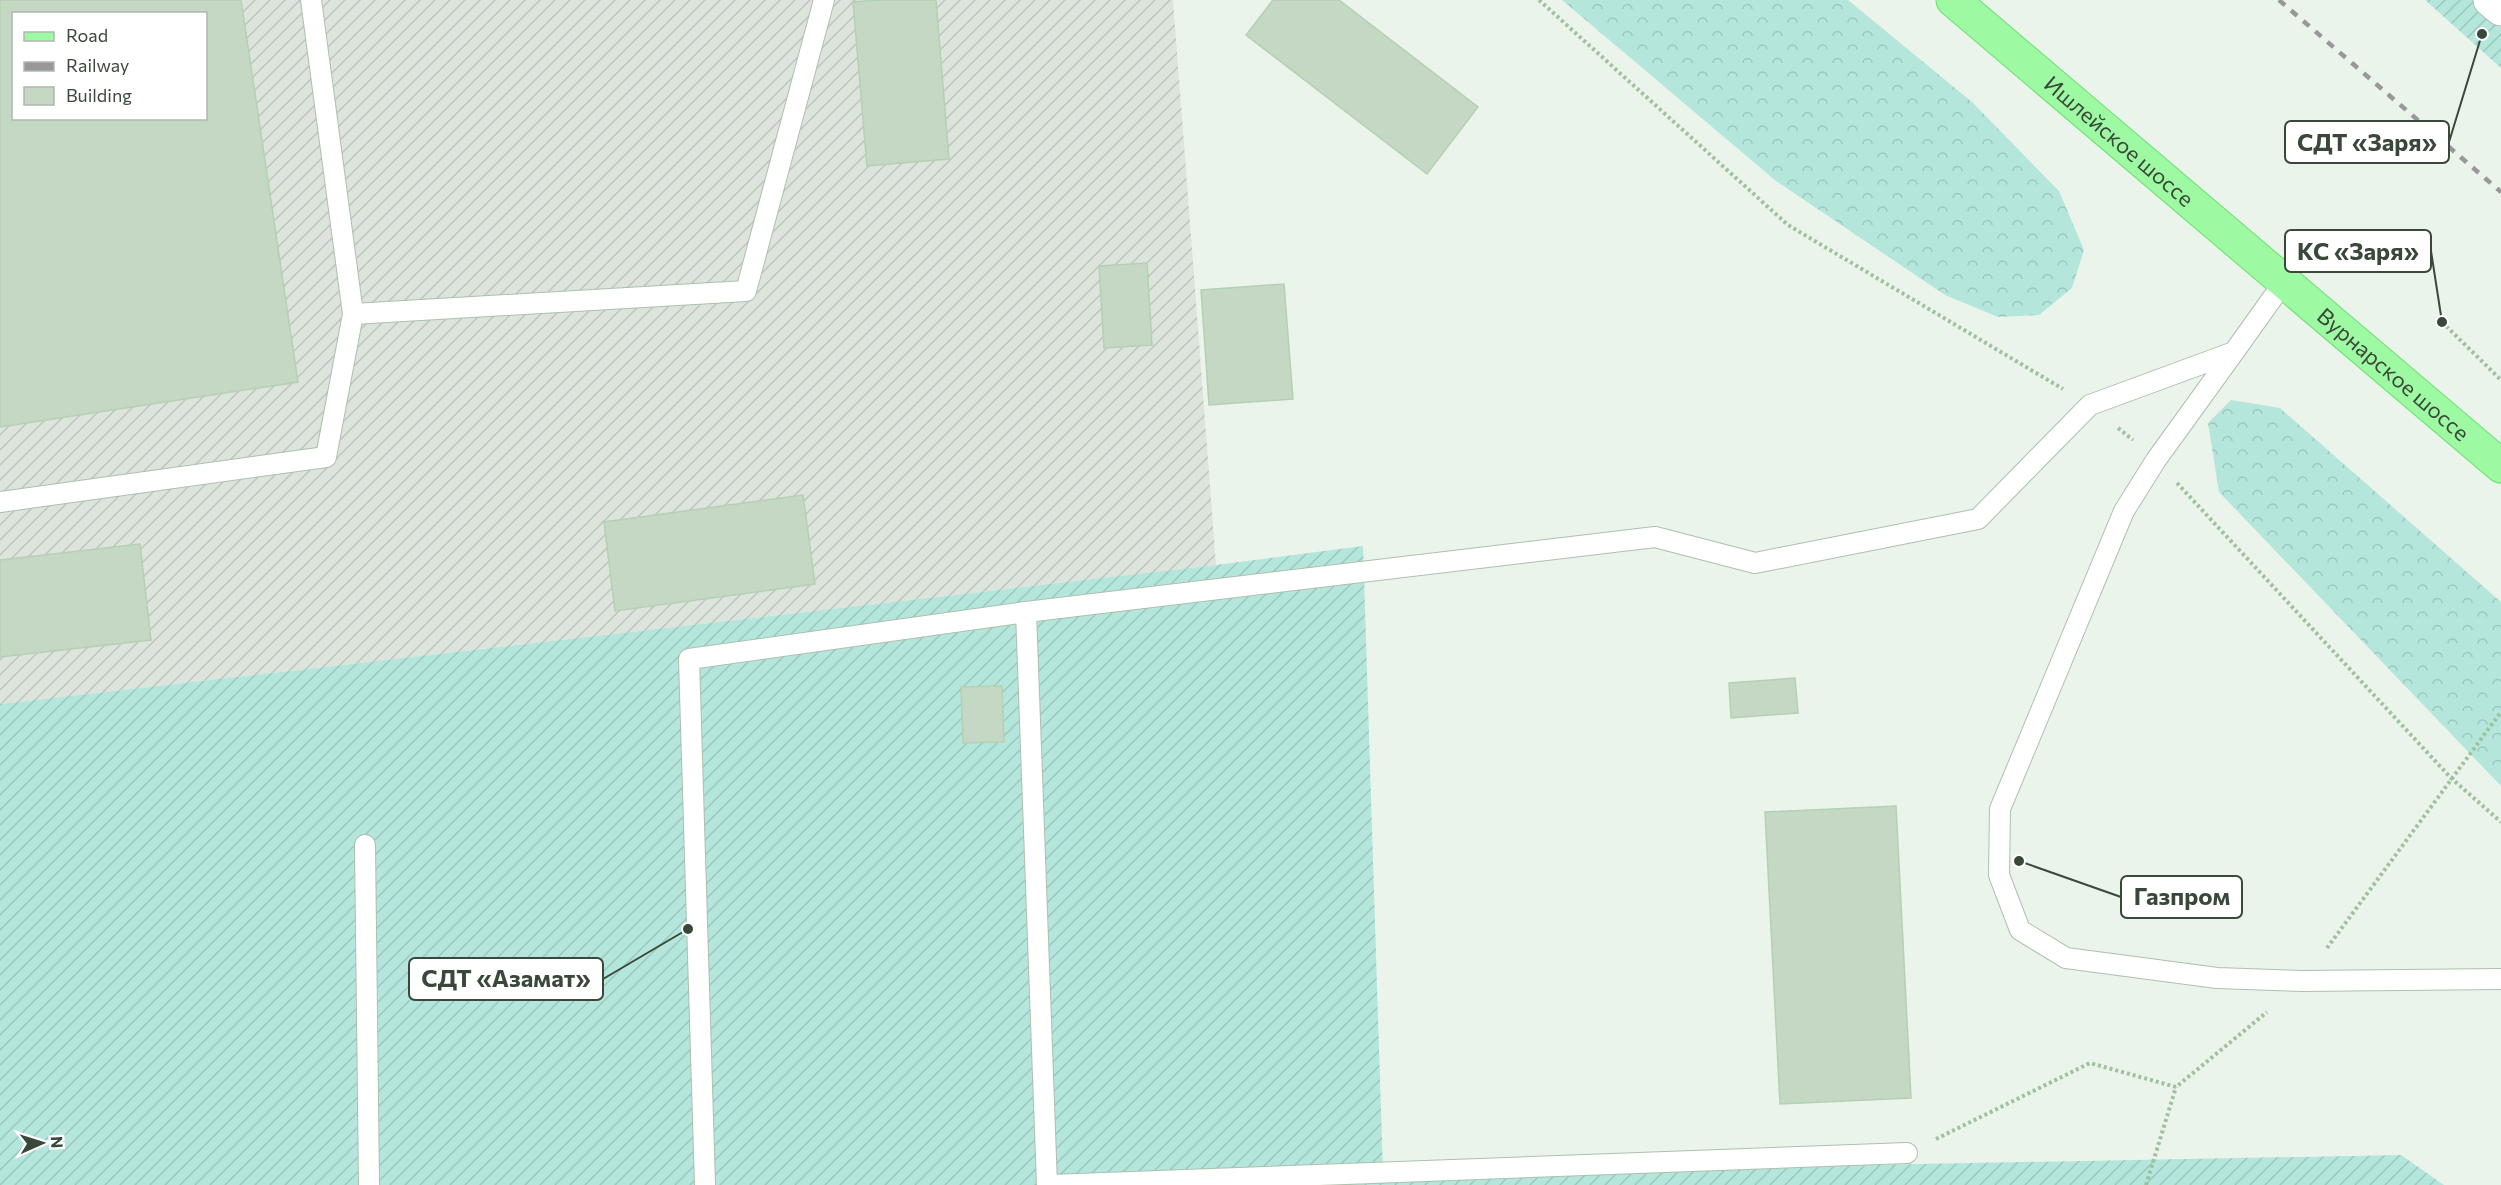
<svg xmlns="http://www.w3.org/2000/svg" width="2501" height="1185" font-family="Commissioner,sans-serif">
<defs>
<pattern id="industrial-furrows" width="10" height="10" patternUnits="userSpaceOnUse" patternTransform="scale(1.5)"><rect width="10" height="10" fill="#dce4dc"/><path d="M-1 1l2-2M0 10L10 0M9 11l2-2" fill="none" stroke="#bec5be"/></pattern>
<pattern id="forest-crowns" width="20" height="18" patternUnits="userSpaceOnUse" patternTransform="scale(1.5)"><rect width="20" height="18" fill="#b5e6dc"/><path d="M2 6a3 3 0 1 1 6 0M12 15a3 3 0 1 1 6 0" fill="none" stroke="#9cc7be"/></pattern>
<pattern id="garden-furrows" width="10" height="10" patternUnits="userSpaceOnUse" patternTransform="scale(1.5)"><rect width="10" height="10" fill="#b5e6dc"/><path d="M-1 1l2-2M0 10L10 0M9 11l2-2" fill="none" stroke="#9cc7be"/></pattern>
</defs>
<rect width="100%" height="100%" fill="#eaf4eb"/>
<!-- industrial -->
<path fill="url(#industrial-furrows)" fill-rule="evenodd" d="M0 0H1173L1216 565 0 704ZM14 14H206V118H14Z"/>
<!-- forest -->
<g fill="url(#forest-crowns)">
<path d="M1562 0H1848L1972 102 2059 191 2084 250 2072 288 2039 315 1998 317 1945 295 1776 181Z"/>
<path d="M2231 400 2280 408 2501 602V786L2219 492 2208 423Z"/>
</g>
<!-- garden -->
<g fill="url(#garden-furrows)">
<path d="M2425 0H2501V68Z"/>
<path d="M1363 546 1383 1174 2401 1155 2444 1185H0V704L1216 565Z"/>
</g>
<!-- building -->
<g fill="#c4d8c3" stroke="#b5d0b4" stroke-width="1.5" fill-rule="evenodd">
<path d="M0 0H241L298 382 0 427ZM14 14H206V118H14Z"/>
<path d="M879 0H936L949 159 867 166 853 2Z"/>
<path d="M1273 0H1339L1478 107 1427 174 1246 35Z"/>
<path d="M1147 263 1152 345 1104 348 1099 266Z"/>
<path d="M1284 284 1293 399 1209 405 1201 290Z"/>
<path d="M803 495 815 584 615 611 604 522Z"/>
<path d="M140 544 151 640 0 657V560Z"/>
<path d="M1795 678 1798 713 1731 718 1729 683Z"/>
<path d="M1002 686 1004 742 963 743 961 687Z"/>
<path d="M1896 806 1911 1098 1780 1104 1765 812Z"/>
</g>
<g fill="none" stroke-linecap="round" stroke-linejoin="round">
<!-- service casing -->
<g stroke="#adc0ad" stroke-width="22">
<g id="service">
<path d="M311 0 353 314 746 291 824 0"/>
<path d="M2234 352 2156 460 2124 511 2000 809 1999 875 2020 930 2066 958 2217 978 2303 981 2501 979"/>
<path d="M0 502 326 457 353 314"/>
<path d="M1026 612 1655 537 1755 563 1978 519 2090 405 2234 352 2284 282"/>
<path d="M365 845 369 1185"/>
<path d="M705 1185 689 659 1026 612 1047 1185"/>
<path d="M1051 1185 1907 1153"/>
</g>
</g>
<!-- minor casing -->
<g stroke="#adc0ad" stroke-width="35">
<path id="minor" d="M2490 0 2501 9"/>
</g>
<!-- primary casing -->
<g stroke="#6ede73" stroke-width="35">
<g id="primary">
<path id="s1" d="M1953 0 2501 466"/>
</g>
</g>
<!-- path -->
<g stroke="#a0c19f" stroke-width="4" stroke-dasharray="3 3" stroke-linecap="butt">
<path d="M1539 0 1788 225 2063 389"/>
<path d="M2442 322 2501 380"/>
<path d="M2118 428 2133 440"/>
<path d="M2177 483 2451 778 2501 822"/>
<path d="M2327 948 2501 712"/>
<path d="M1936 1139 2090 1063 2176 1087 2267 1012"/>
<path d="M2146 1185 2176 1087"/>
</g>
<!-- service -->
<use href="#service" stroke="#fff" stroke-width="20"/>
<!-- minor -->
<use href="#minor" stroke="#fff" stroke-width="33"/>
<!-- primary -->
<use href="#primary" stroke="#9ef9a3" stroke-width="33"/>
<!-- rail -->
<path stroke="#989898" stroke-width="4.5" stroke-dasharray="8 8" stroke-linecap="butt" d="M2279 0 2501 192"/>
</g>
<g text-anchor="middle" stroke-width="5" stroke-linejoin="round" paint-order="stroke">
<!-- street labels -->
<g font-size="22" fill="#394839" stroke="#fff">
<text dy="8" stroke="none"><textPath href="#s1" startOffset="218">Ишлейское шоссе</textPath></text>
<text dy="8" stroke="none"><textPath href="#s1" startOffset="578">Вурнарское шоссе</textPath></text>
</g>
</g>
<!-- callouts -->
<path fill="none" stroke="#394839" stroke-width="2" d="M2482 34L2449 142M2442 322L2431 251M2019 861L2121 897M688 929L603 979"/>
<g fill="#394839" stroke="#fff" stroke-width="2">
<circle cx="2482" cy="34" r="6"/>
<circle cx="2442" cy="322" r="6"/>
<circle cx="2019" cy="861" r="6"/>
<circle cx="688" cy="929" r="6"/>
</g>
<g fill="#fff" stroke="#394839" stroke-width="2">
<rect x="2285" y="121" width="164" height="42" rx="6"/>
<rect x="2285" y="230" width="146" height="42" rx="6"/>
<rect x="2121" y="876" width="121" height="42" rx="6"/>
<rect x="409" y="958" width="194" height="42" rx="6"/>
</g>
<g font-size="24" text-anchor="middle" font-weight="bold" fill="#394839">
<text x="2367" y="151">СДТ «Заря»</text>
<text x="2358" y="260">КС «Заря»</text>
<text x="2182" y="905">Газпром</text>
<text x="506" y="987">СДТ «Азамат»</text>
</g>
<!-- legend -->
<rect x="12" y="12" width="195" height="108" fill="#ffffff" stroke="#b0b6b0" stroke-width="1.5"/>
<rect x="24" y="32" width="30" height="9" fill="#9ef9a3" stroke="#b0b6b0" stroke-width="1.5"/>
<text x="66" y="42" font-size="18" fill="#394839">Road</text>
<rect x="24" y="62" width="30" height="9" fill="#989898" stroke="#b0b6b0" stroke-width="1.5"/>
<text x="66" y="72" font-size="18" fill="#394839">Railway</text>
<rect x="24" y="87" width="30" height="18" fill="#c4d8c3" stroke="#b0b6b0" stroke-width="1.5"/>
<text x="66" y="102" font-size="18" fill="#394839">Building</text>
<!-- north arrow -->
<g transform="translate(42 1143) rotate(87)" stroke="#ffffff" stroke-width="4.5" paint-order="stroke">
<path d="M0-4.5L10 22L0 15L-10 22Z" fill="#394839"/>
<text y="-9" font-size="16" font-weight="bold" text-anchor="middle" fill="#394839">N</text>
</g>
</svg>
